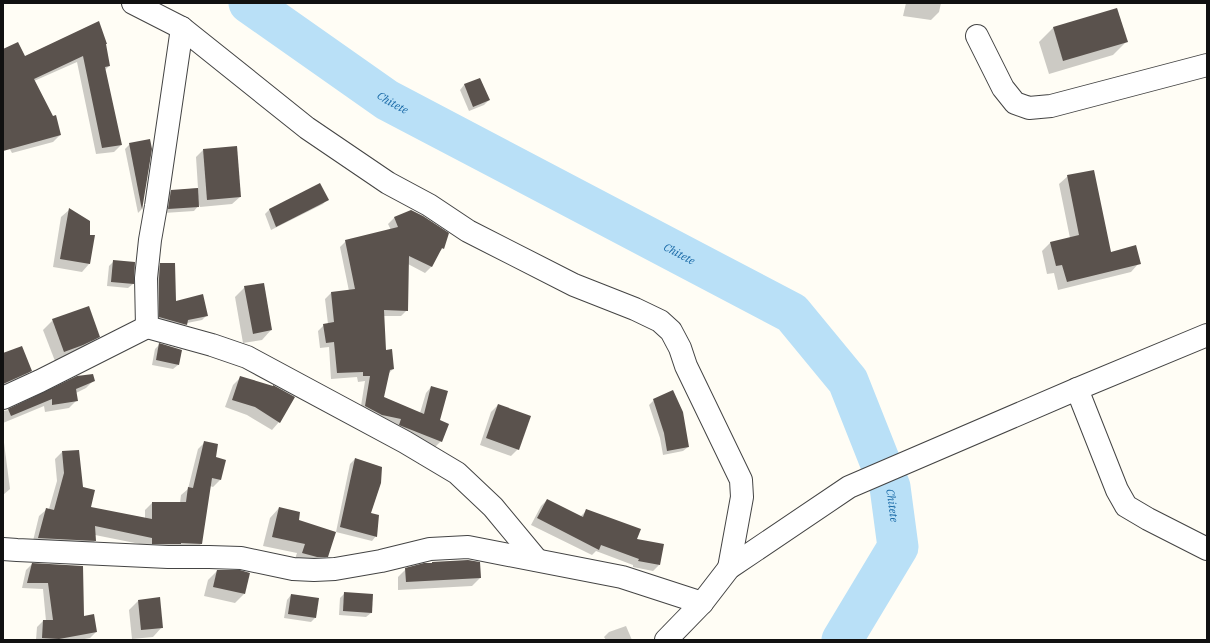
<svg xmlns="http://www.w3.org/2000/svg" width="1210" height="643" font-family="'IBM Plex Serif',serif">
<rect width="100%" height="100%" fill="#fffdf5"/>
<!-- shadow -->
<g fill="#0003">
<path d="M906 3H941L939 12 931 20 903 16Z"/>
<path d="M1117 9 1127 41 1113 55 1049 74 1039 42 1053 28Z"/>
<path d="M98 22 109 66 105 70 121 145 114 152 96 154 77 62 34 81 60 135 53 142 12 153 6 142 3 132V50L24 57Z"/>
<path d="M480 79 489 100 484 105 469 111 460 90 464 85Z"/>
<path d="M130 144 151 149 141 210 138 213 125 149Z"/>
<path d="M203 150 240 197 232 204 200 207 199 205 194 211 164 213 167 195 171 191 198 188 196 157Z"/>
<path d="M1068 176 1111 253 1139 263 1131 272 1058 290 1054 273 1047 274 1042 251 1050 243 1070 238 1059 184Z"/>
<path d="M320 184 327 199 323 204 271 230 265 214 269 210Z"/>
<path d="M69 210 89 264 82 272 53 267 61 217Z"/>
<path d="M411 211 443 248 438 253 431 267 425 273 408 264 407 310 401 316H383L385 351 393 369 388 374 383 397 420 413 426 393 431 387 439 421 441 441 435 447 394 431 360 412 365 381 358 382 357 377 331 379 329 347 320 348 318 331 324 325 328 324 325 299 331 293 349 291 340 247 346 241 391 230 388 224 394 218Z"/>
<path d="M114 261 134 263 133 284 128 288 107 286 109 266Z"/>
<path d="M161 264 175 302 207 315 202 320 187 323 182 329 155 322 156 269Z"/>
<path d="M245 287 271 330 262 340 243 343 235 297Z"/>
<path d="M53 320 99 336 90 346 72 355 55 361 43 330Z"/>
<path d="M160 344 178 365 173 369 152 365 155 349Z"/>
<path d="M3 355 30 371 23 379 3 388Z"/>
<path d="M78 377 94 380 86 388 76 393 77 400 69 408 45 412 44 406 3 423V411L9 410Z"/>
<path d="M241 377 279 422 272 430 247 415 225 407 233 385Z"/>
<path d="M654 400 688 447 683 451 663 455 660 438 649 405Z"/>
<path d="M498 405 518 449 511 456 480 445 491 412Z"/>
<path d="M3 435 10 489 3 495Z"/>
<path d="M205 442 214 458 220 480 213 487 210 486 201 544 193 551 145 545 95 535V541L88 548 32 545 39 516 47 509H49L57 481 55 459 62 452 82 488 89 508 145 518V510L152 503H180L181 495 188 489 198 449Z"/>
<path d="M355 459 376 536 372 541 336 532 350 464Z"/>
<path d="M547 500 580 517 586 511 636 540 659 565 653 571 633 567V565L596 551 592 555 531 525 541 506Z"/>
<path d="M279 508 297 521 327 556 318 566 294 562 297 553 263 546 270 518Z"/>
<path d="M432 563 480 578 472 586 398 590V577L406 569Z"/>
<path d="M32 564 96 632 90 638 79 640H36L37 627 43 621H46L43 589 22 588 26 570Z"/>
<path d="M217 571 244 594 235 603 204 596 208 580Z"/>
<path d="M345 593 371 613 366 617 339 615 340 598Z"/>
<path d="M291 595 315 618 311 622 284 618 287 600Z"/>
<path d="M138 601 162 627 153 637 132 639 129 610Z"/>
<path d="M626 626 632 640H606L604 637 609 632Z"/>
</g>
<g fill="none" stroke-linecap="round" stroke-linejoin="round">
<!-- river -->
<path stroke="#b9e0f7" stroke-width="41" id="s1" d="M249 3 387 100 792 313 848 381 890 487 898 547 842 640"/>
</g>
<!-- building -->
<g fill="#5a524d">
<path d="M1117 8 1128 42 1063 61 1053 27Z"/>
<path d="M99 21 107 44H106L110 66 105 67 122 145 102 148 83 56 34 79 53 116 56 115 61 135 3 151V49L18 42 25 56Z"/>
<path d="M480 78 490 100 473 107 464 84Z"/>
<path d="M150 139 152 149 142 210 129 143Z"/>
<path d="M237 146 241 197 207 200 203 149Z"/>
<path d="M1094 170 1111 252 1136 245 1141 264 1067 282 1062 265 1056 266 1050 242 1079 235 1067 175Z"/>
<path d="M320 183 329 200 276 227 269 209Z"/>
<path d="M198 188 199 207 168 209 171 190Z"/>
<path d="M69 208 90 221V235H95L90 264 60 259Z"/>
<path d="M411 210 423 216 449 233 444 249 442 248 432 267 409 256 408 311 384 310 386 350 392 349 394 369 390 370 384 397 424 414 431 386 448 391 440 420 449 424 442 442 399 425 401 419 382 415 365 406 370 376H363V372L337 373 334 342 326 343 323 324 334 322 331 292 355 289 345 240 398 227 394 217Z"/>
<path d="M113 260 135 262 134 284 111 282Z"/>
<path d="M160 263H175L176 301 203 294 208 316 188 320 187 325 159 317V279Z"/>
<path d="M264 283 272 330 253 334 244 286Z"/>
<path d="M89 306 100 337 83 345 64 352 52 319Z"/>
<path d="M159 343 182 350 179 365 156 360Z"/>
<path d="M22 346 32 371 3 384V353Z"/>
<path d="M93 374 95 381 76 389 78 401 52 405V399L11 416 8 409 77 376Z"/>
<path d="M240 376 273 386V385L295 397 280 423 255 407 232 400Z"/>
<path d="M673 390 683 412 689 447 667 451 664 433 653 399Z"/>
<path d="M498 404 531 416 519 450 486 438Z"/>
<path d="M204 441 218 444 216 457 226 460 221 480 212 478 202 544 181 543V544H152V538L95 526 96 541 38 538 46 508 54 510 64 473 62 451 79 450 83 487 95 490 91 507 152 519V502H186L188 487 193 488Z"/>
<path d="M355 458 382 467 381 483 371 513 379 515 377 537 340 527Z"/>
<path d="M547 499 583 517 586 509 641 529 637 539 664 544 660 565 638 561 639 559 601 545 599 550 537 518Z"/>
<path d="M279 507 300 512 299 520 336 532 328 557H317L302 553 305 544 272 537Z"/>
<path d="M468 560 480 562 481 578 406 582 405 568 424 563H432V562Z"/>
<path d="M32 563 83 566 84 616 94 614 97 632 59 639 42 638 43 620H53L48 583H27Z"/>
<path d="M217 570H240L250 573 245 594 213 587Z"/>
<path d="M344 592 373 594 372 613 343 611Z"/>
<path d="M291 594 319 598 316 618 288 614Z"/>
<path d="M160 597 163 628 141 630 138 600Z"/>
</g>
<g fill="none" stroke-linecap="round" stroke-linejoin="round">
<!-- minor casing -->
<g stroke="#444" stroke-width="24">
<g id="minor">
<path d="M133 3 182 28 307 128 388 183 429 205 468 231 574 285 635 309 660 321 671 331 680 348 686 366 741 480 742 497 729 568"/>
<path d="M182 28 156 206 150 240 146 278 147 327 212 345 247 357 405 442 457 473 493 507 537 560"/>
<path d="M977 36 1003 88 1015 103 1029 108 1051 106 1207 65"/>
<path d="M1077 389 1117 490 1126 506 1148 519 1207 549"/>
<path d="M3 398 40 381 147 327"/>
<path d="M3 549 17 550 168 557H209L241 558 293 569 314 570 335 569 381 561 430 549 468 547 622 577 702 603"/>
<path d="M666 640 702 603 729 568 849 487 1077 389 1207 335"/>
</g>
</g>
<!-- minor -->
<use href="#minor" stroke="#fff" stroke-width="22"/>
</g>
<g text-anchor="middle" stroke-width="4" stroke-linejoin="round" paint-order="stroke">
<!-- water labels -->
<g font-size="11" font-style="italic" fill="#1768a6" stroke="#fff">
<text dy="4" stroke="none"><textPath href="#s1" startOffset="175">Chitete</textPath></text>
<text dy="4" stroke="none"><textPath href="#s1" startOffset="499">Chitete</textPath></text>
<text dy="4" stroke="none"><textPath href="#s1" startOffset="847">Chitete</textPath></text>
</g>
</g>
<!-- border -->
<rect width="1210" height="643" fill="none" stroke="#111111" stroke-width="8"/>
</svg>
